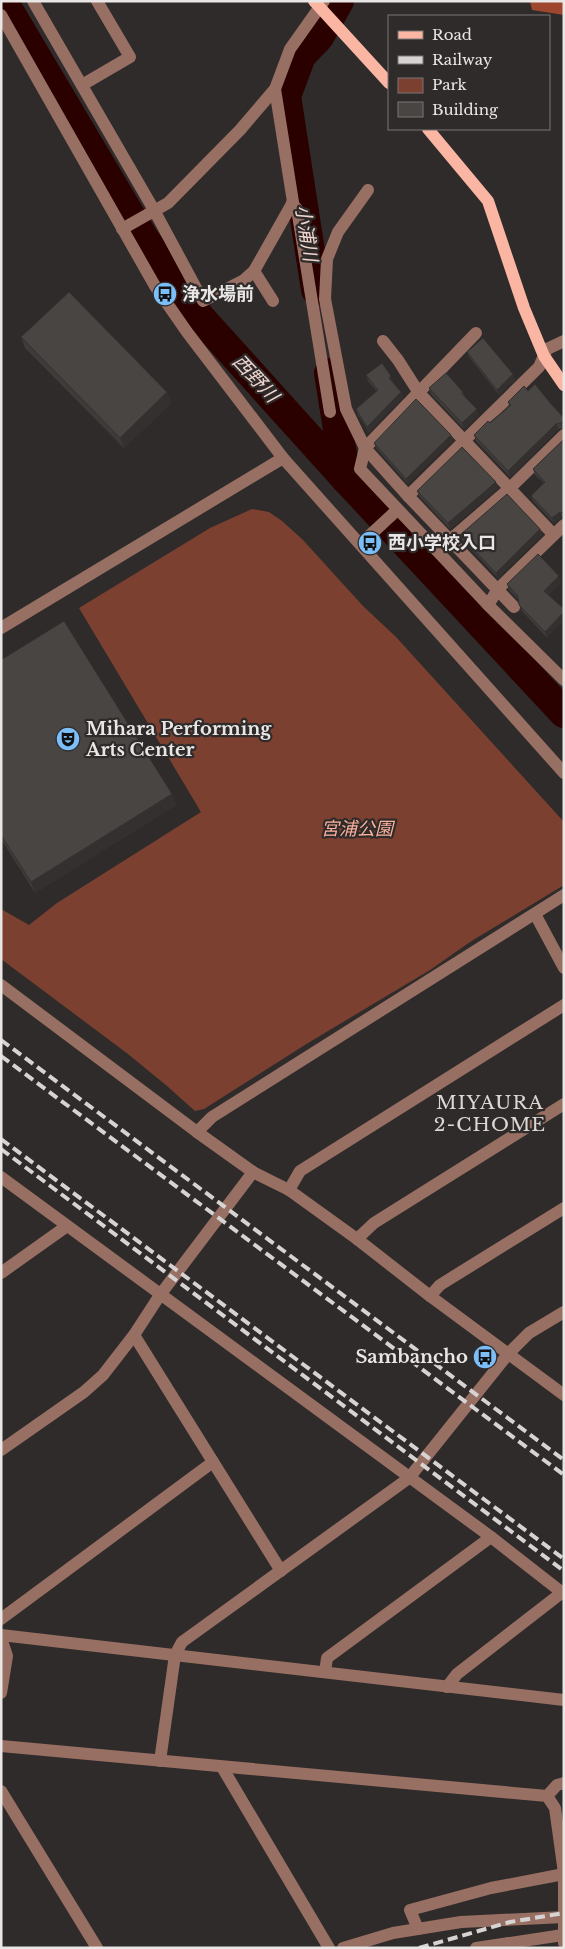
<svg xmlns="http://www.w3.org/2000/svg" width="565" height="1949" font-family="'Libre Baskerville','Noto Sans JP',serif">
<rect width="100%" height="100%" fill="#2f2b2a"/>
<!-- green -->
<path fill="#7c4031" d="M252 509 269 512 282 521 303 540 363 606 396 637 564 822V885L470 942 430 970 308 1043 204 1109 195 1111 167 1086 128 1054 1 959V909L29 925 57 903 201 812 79 608 210 528Z"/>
<!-- forest -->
<path fill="#9f462e" d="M530 1H564V15L532 10Z"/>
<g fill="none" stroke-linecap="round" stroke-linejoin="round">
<!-- river -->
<g stroke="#2b0100" stroke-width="30">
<path d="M3 1 143 237 199 316 346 479 564 713"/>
<path d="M316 290 286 96 301 56 319 37 339 1"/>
<path d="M329 373 346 479"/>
</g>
<!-- minor -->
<g stroke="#986f63" stroke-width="12">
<path d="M33 1 154 210 203 301 244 280 254 271 293 202 275 89"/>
<path d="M1 15 155 286 187 332 283 458 564 773"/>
<path d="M82 85 130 57 97 1"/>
<path d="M368 190 338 232 327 259 325 299 346 409 365 448 408 496 514 607"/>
<path d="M292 203 297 209 330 412"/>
<path d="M122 229 168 203 240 130 275 89 290 49 324 1"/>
<path d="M254 271 273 301"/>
<path d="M476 333 365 448 360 469 488 605"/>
<path d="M383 341 398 360 419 393 553 534"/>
<path d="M408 496 539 367 547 349 564 341"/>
<path d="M564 525 498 589 488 605 564 680"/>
<path d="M368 537 397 510"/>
<path d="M451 539 510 488 564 435"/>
<path d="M1 628 283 458"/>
<path d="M535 914 564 968"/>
<path d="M1 985 197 1132 253 1172 289 1190 357 1239 430 1296 564 1395"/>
<path d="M197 1132 212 1117 564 895"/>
<path d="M1 1177 491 1537 564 1594"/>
<path d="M289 1190 300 1171 564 1005"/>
<path d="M357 1239 374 1223 564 1104"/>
<path d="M1 1273 67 1226"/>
<path d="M430 1296 440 1285 564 1208"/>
<path d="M134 1335 281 1571"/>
<path d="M1 1450 84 1392 103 1375 134 1335 160 1295 253 1172"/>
<path d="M1 1619 213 1462"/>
<path d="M1 1635 564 1700"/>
<path d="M1 1638 7 1656 1 1693"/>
<path d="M325 1672 327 1658 491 1537"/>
<path d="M447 1687 457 1674 564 1591"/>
<path d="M1 1746 547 1796 555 1808 564 1873"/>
<path d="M160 1761 175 1655 182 1642 409 1478 509 1353 529 1333 564 1312"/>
<path d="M222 1767 329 1948"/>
<path d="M1 1791 97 1948"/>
<path d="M547 1796 557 1785 564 1783"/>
<path d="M564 1882V1943"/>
<path d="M418 1929 410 1910 491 1888 564 1874"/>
<path d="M343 1948 393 1933 461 1922 564 1917"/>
<path d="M476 1948 563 1935"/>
</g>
<!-- major -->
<g stroke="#fbb6a3" stroke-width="12">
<path d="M314 1 389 83"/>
<path d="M428 129 488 201 524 308 544 356 564 385"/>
</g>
<!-- rail -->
<g stroke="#d6d3d2" stroke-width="4" stroke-dasharray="10 5" stroke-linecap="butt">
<path d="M1 1040 564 1460"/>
<path d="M1 1056 564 1475"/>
<path d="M1 1139 564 1559"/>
<path d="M1 1149 564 1571"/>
<path d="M419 1948 510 1922 564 1913"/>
</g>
</g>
<!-- wall -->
<g fill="#3f3b3a">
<path d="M21 337 167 392 171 403 124 448 25 348Z"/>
<path d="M467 352 513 374 515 380 499 395 469 357Z"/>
<path d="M366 375 394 382H393L401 392 403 397 369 432 358 415 356 409 377 392 368 381Z"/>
<path d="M429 388 463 392 465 397 479 415 464 429 431 394Z"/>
<path d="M528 391 551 404 564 418V428L558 429 510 477 476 441 474 435 509 406 508 402Z"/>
<path d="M451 435 453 440 408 484 376 448 374 443Z"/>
<path d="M564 439V518L562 517 554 523 533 501 531 496 544 483 535 475 533 469Z"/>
<path d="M498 488 450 529 419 496 417 491Z"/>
<path d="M540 529 542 535 498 578 462 540 460 535Z"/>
<path d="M561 582 548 595 564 609V620L547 638 521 610 519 600 509 590 507 584Z"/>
<path d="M1 660 172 794 176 805 35 893 1 839Z"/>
</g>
<!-- shaded-wall -->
<g fill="#33302f">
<path d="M513 374 515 380 499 395 497 390Z"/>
<path d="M391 376 394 382 391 384 389 378Z"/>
<path d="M167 392 171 403 124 448 120 438Z"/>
<path d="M401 392 403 397 369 432 367 427Z"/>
<path d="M477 409 479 415 464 429 462 423Z"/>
<path d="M556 424 558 429 510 477 508 471Z"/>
<path d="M451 435 453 440 408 484 406 479Z"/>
<path d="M496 482 498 488 450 529 448 523Z"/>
<path d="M560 512 562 517 554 523 552 518Z"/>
<path d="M540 529 542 535 498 578 496 573Z"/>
<path d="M559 576 561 582 546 596 544 591Z"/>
<path d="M564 612V620L547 638 545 632Z"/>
<path d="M172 794 176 805 35 893 31 882Z"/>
</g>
<!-- building -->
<g fill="#494543" stroke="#33302f">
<path d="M69 292 167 392 120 438 21 337Z"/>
<path d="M483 338 513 374 497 390 467 352Z"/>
<path d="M382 363 391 376 389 378 401 392 367 427 356 409 378 390 366 375Z"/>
<path d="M446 373 463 392 462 394 477 409 462 423 429 388Z"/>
<path d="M535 384 551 404 564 418V422L556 424 508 471 474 435 488 421 490 423 511 405 508 402 524 386 528 391Z"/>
<path d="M416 399 451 435 406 479 374 443Z"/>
<path d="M564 439V513L560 512 552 518 531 496 545 482 533 469Z"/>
<path d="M462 447 496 482 448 523 417 491Z"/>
<path d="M507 494 540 529 496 573 460 535Z"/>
<path d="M538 554 559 576 544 591 564 609V612L545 632 519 605 518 596 507 584Z"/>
<path d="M64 621 172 794 31 882 1 835V660Z"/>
</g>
<!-- icons -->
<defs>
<g id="bus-disc" transform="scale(1.25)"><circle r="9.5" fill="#7bbef8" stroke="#2f2b2a"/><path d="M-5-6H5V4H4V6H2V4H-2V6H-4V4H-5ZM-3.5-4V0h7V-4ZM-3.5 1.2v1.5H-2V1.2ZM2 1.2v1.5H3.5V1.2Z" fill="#111"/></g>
<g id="theatre-disc" transform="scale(1.25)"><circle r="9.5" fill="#7bbef8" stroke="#2f2b2a"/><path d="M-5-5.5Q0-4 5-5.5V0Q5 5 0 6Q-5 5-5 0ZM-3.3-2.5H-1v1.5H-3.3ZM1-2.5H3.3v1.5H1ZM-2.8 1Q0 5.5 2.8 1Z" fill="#111"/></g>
</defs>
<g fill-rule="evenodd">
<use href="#bus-disc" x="165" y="294"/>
<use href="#bus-disc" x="370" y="543"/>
<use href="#theatre-disc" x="68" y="739"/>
<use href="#bus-disc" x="485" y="1357"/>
</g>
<g text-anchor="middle" stroke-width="4.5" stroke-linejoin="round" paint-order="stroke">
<!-- poi labels -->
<g font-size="18" font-weight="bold" fill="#e9e7e6" stroke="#2f2b2a" text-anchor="start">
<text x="182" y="300">浄水場前</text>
<text x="388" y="549">西小学校入口</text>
<text x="86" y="735">Mihara Performing<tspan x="86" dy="21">Arts Center</tspan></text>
<text x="468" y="1363" text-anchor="end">Sambancho</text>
</g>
<!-- park labels -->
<g font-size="18" font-style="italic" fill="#fcb19d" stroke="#2f2b2a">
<text x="357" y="835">宮浦公園</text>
</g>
<!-- water labels -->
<g font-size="19" font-style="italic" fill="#f0d6cf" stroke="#2f2b2a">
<text transform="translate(307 233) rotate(81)" y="7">小浦川</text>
<text transform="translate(256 378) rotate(47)" y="7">西野川</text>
</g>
<!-- neighbourhood labels -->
<g font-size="19" letter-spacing="1" fill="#dcd7d5" stroke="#2f2b2a">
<text x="490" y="1109">MIYAURA<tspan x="490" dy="22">2-CHOME</tspan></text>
</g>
</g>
<!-- border -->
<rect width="565" height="1949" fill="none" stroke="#e9e7e6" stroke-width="5"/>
<!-- legend -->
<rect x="388" y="15" width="162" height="115" fill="#2f2b2a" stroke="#797675"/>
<rect x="398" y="31" width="25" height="8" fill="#fbb6a3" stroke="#797675"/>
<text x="432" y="40" font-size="15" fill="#e9e7e6">Road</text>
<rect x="398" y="56" width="25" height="8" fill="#d6d3d2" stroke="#797675"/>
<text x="432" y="65" font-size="15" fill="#e9e7e6">Railway</text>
<rect x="398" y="78" width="25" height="15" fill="#7c4031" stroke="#797675"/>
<text x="432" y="90" font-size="15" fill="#e9e7e6">Park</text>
<rect x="398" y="102" width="25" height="15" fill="#494543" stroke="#797675"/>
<text x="432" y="115" font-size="15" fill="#e9e7e6">Building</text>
</svg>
